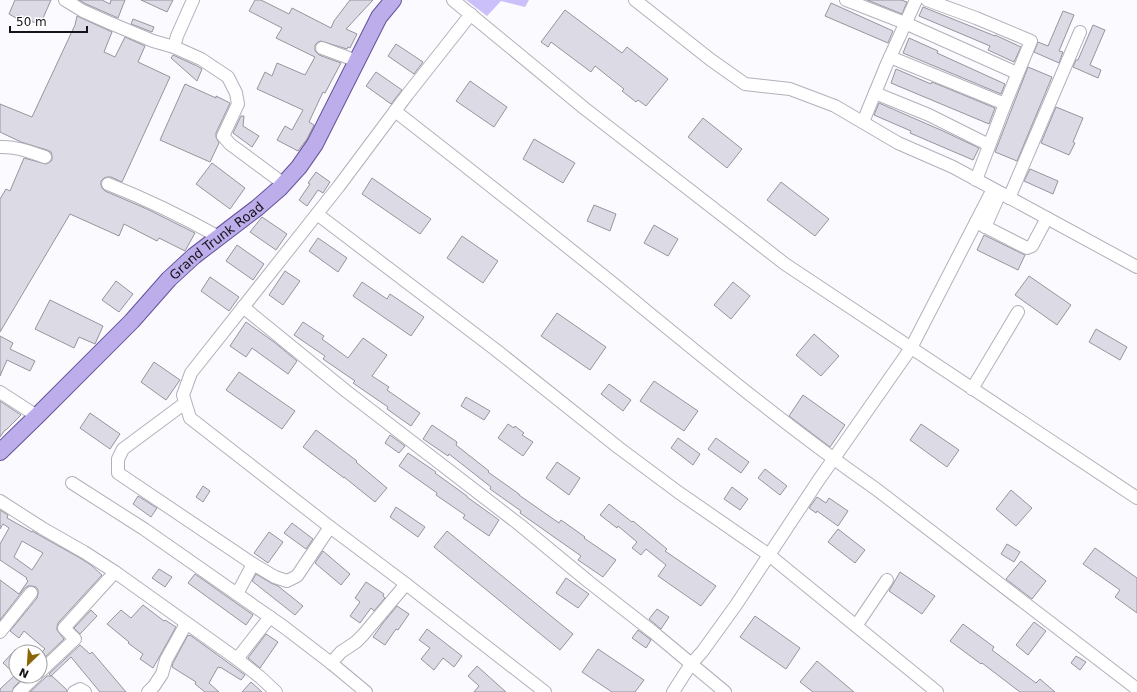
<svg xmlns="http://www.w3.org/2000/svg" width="1137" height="692" font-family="'DejaVu Sans',sans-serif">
<rect width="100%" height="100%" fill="#fbfafe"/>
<!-- water -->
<path fill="#ccc0fa" d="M466 0H529L525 7 501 1 487 16Z"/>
<!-- building -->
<g fill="#dcdae5" stroke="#96949e" fill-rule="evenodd">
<path d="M15 0H51L40 25 17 15 16 18 9 14Z"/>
<path d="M79 0H102L110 4 111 0H125L118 18 86 4Z"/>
<path d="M141 0H173L167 12Z"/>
<path d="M255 0H261L289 14 292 8 331 28 334 21 350 0H373L346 29 357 34 350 48 348 47 347 49 321 41 318 42 315 45V50L316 52 319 55 341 63 325 93 323 92 309 122 314 125 307 139 298 151 277 140 285 126 292 130 303 110 257 89 265 72 272 76 277 63 305 75 315 57 276 38 282 28 249 11Z"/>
<path d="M867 0H901L907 2 902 14Z"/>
<path d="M831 3 893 31 888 43 825 16Z"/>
<path d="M923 7 995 36V35L1021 47 1014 62 988 50 990 46 919 16Z"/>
<path d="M565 10 622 53 627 47 668 79 646 106 638 100 636 102 622 91 624 89 595 66 591 72 551 42 548 47 541 42Z"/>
<path d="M1063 11 1074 15 1059 51 1063 52 1059 63 1034 52 1038 42 1048 46Z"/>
<path d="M77 16 112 32 104 52 115 57 125 37 145 46 138 62 170 77 122 182 111 177H107L104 178 101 181V185L102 188 105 191 147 209 195 233 185 251 159 238 157 241 124 224 119 236 70 214 0 332V199L6 189 10 191 24 158 46 164 50 162 52 160V156L51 152 47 150 21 142 0 132V104L32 117 75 25Z"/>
<path d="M133 19 154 27 152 32 131 24Z"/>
<path d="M1093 25 1105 30 1090 65 1101 70 1098 78 1073 67 1076 60H1078Z"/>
<path d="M909 38 938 51 937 53 1005 84 1001 94 903 53Z"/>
<path d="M396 44 423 62 414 74 388 56Z"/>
<path d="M173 55 197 66 202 69 197 81 171 58Z"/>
<path d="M1028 67 1052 77 1017 161 995 152Z"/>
<path d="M896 69 931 84 932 82 995 108 989 124 891 83Z"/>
<path d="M376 72 402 90 391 104 366 86Z"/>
<path d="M470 81 507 107 494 127 456 101Z"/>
<path d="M185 84 216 98V96L230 103 216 133V137L219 143 210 162 160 140Z"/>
<path d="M879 103 943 131 979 148 973 160 910 133 911 131 874 115Z"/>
<path d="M1056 107 1083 118 1073 142 1075 143 1069 155 1041 143Z"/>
<path d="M241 116H244L243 126 259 136 252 147 233 133Z"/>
<path d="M703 118 742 149 727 168 688 137Z"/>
<path d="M534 139 575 163 563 183 523 159Z"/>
<path d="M212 163 245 188 230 209 196 184Z"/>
<path d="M1030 169 1058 181 1053 194 1024 181Z"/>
<path d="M316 172 330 182 323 193 318 190 307 206 299 200 310 184 308 183Z"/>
<path d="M372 178 431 219 420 234 362 194Z"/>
<path d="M781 182 829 219 815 236 767 200Z"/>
<path d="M594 205 616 214 610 231 587 221Z"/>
<path d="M262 217 287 234 276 250 250 232Z"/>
<path d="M654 225 678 239 668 256 644 243Z"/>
<path d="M984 235 1025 255 1018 270 977 250Z"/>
<path d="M462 236 498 261 483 283 447 258Z"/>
<path d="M318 238 347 258 338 272 309 251Z"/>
<path d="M237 245 264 264 253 280 226 261Z"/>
<path d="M285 271 300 281 283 305 269 295Z"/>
<path d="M1029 276 1071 305 1057 325 1015 295Z"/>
<path d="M210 277 239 297 229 311 201 291Z"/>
<path d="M116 281 133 294 119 312 102 300Z"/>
<path d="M362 282 387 299 390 294 424 317 411 336 353 296Z"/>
<path d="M733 282 750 296 731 319 714 305Z"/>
<path d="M50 300 103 326 95 344 79 337 74 348 35 329Z"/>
<path d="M557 313 606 347 590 370 541 336Z"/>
<path d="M246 322 274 342 297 361 288 374 252 348 246 357 230 346Z"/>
<path d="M303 322 324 336 322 339 348 358 363 338 387 355 372 376 389 387 387 390 420 413 411 426 387 409 388 407 353 383 355 381 323 359 325 356 294 335Z"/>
<path d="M1096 329 1127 347 1120 360 1089 342Z"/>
<path d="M814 334 839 356 821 376 796 355Z"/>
<path d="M0 336 13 343 10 349 35 361 30 371 7 360 0 376Z"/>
<path d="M154 362 180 380 166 400 141 382Z"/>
<path d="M239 372 295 411 282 429 226 390Z"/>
<path d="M654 381 698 411 684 431 640 401Z"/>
<path d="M609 384 631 400 623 411 601 394Z"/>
<path d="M803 395 845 425 830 447 789 416Z"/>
<path d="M466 397 490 411 484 420 461 406Z"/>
<path d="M0 401 21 415 6 430H5L0 437Z"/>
<path d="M90 413 120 434 110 449 80 428Z"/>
<path d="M508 424 514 428 515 426 524 433 522 435 533 442 523 456 498 438Z"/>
<path d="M921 424 959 450 947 467 910 440Z"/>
<path d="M432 425 457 442 456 445 489 471 488 472 519 494V495L559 523 561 520 585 537 584 538 616 560 603 577 578 560 581 556 520 513 521 511 490 489 491 487 449 454 448 456 423 439Z"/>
<path d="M316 430 357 461 356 462 387 488 375 502 344 477V478L303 447Z"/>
<path d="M390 435 405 446 399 453 385 443Z"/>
<path d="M678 438 700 454 693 465 671 448Z"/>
<path d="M716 438 749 462 741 473 708 449Z"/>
<path d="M408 453 436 472 435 473 467 496V497L499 520 489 536 463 518 465 515 436 495 437 493 399 466Z"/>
<path d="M557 462 580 478 569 495 546 478Z"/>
<path d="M765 469 787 486 780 495 758 478Z"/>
<path d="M203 486 210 491 203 502 196 497Z"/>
<path d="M732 487 748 499 740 510 724 499Z"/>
<path d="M1011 490 1032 508 1016 526 996 509Z"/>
<path d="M138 496 157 508 151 517 133 504Z"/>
<path d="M817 497 826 503 829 498 848 511 838 526 817 511 816 513 809 508Z"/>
<path d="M609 504 632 522 633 521 667 549 665 551 716 586 701 606 658 576 666 565 646 549 641 555 632 548 637 542 618 526 617 528 600 515Z"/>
<path d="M396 507 425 527 418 537 390 517Z"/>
<path d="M0 510 8 515 7 518 32 532V531L80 558 91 565 102 575 58 623 57 627V630L64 639 40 662V654L45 649 24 631 19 638 10 631 37 598 38 594V590L36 587 32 586H28L25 588 0 620V580L19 594 28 581 26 579 27 578 0 560V544L9 528 3 524 0 529ZM22 541 43 553 32 570 14 557Z"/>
<path d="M292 523 313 539 306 549 284 533Z"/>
<path d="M838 529 865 550 855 563 828 542Z"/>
<path d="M447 531 573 634 560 650 434 547Z"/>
<path d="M269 532 283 542 268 563 254 553Z"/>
<path d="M1007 544 1020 552 1014 562 1001 554Z"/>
<path d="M1095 548 1137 578V613L1115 597 1120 590 1083 564Z"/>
<path d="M323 551 350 574 341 585 315 563Z"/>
<path d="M1021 561 1046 581 1032 599 1006 579Z"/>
<path d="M159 569 172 577 165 587 152 578Z"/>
<path d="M900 572 935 596 922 614 889 591Z"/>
<path d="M195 574 253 615 246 625 188 583Z"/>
<path d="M256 574 271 583 278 586 303 606 295 615 252 581Z"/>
<path d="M566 578 589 594 578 608 556 593Z"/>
<path d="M366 582 384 594 383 596 385 598 374 611 371 608 360 623 350 616 360 602 355 598Z"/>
<path d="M143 605 164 621 165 620 176 627 153 668 140 659 143 654 128 643 129 642 107 624 121 610 131 618Z"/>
<path d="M397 606 409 614 398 630 396 629 385 645 373 637 383 623Z"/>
<path d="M657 609 669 617 661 629 649 619Z"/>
<path d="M91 610 97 616 80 634 74 628Z"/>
<path d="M755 616 800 648 786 669 740 637Z"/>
<path d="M1034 622 1046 631 1028 655 1016 645Z"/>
<path d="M963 624 994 647 992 650 1036 683 1040 679 1055 692H1020L982 663 981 664 950 641Z"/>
<path d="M427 629 462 656 454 667 443 658 434 670 421 659 430 648 419 640Z"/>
<path d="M638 630 651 640 646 648 632 638Z"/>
<path d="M266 634 278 642 260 668 248 658Z"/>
<path d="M188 635 189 636 190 635 245 675 241 680 220 667V668L218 667 209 683 219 692H205L195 684 196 682 172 667 173 663Z"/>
<path d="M80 645 90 654 92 652 126 692H100L71 657 51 676 49 674Z"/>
<path d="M16 649V675L3 663Z"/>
<path d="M598 649 644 680 635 692H612L582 672Z"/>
<path d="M1076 656 1086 662 1080 670 1071 663Z"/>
<path d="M817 661 854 692H813L800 682Z"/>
<path d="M477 666 506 692H474L479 686 468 676Z"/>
<path d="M14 676H25L14 687 12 692H0V689Z"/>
<path d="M47 676H52L67 690V692H30Z"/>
<path d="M251 682 262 692H242Z"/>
</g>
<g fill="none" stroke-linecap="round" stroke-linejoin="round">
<!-- minor casing -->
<g stroke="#b2b1bb" stroke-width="14">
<g id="minor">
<path d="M65 0 83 11 110 23 153 41 174 47 201 59 228 77 236 93 238 104 223 136 230 144 284 184"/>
<path d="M453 0 584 108 785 264 1137 498"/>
<path d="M635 0 711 60 745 84 790 89 835 106 898 143 953 167 1137 267"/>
<path d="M846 0 905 23 1017 73"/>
<path d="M927 0 976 18 1031 41 1005 104 976 180"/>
<path d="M471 14 407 95 339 186 191 373 183 395 190 418 330 527 406 584 545 692"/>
<path d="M174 47 177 36 193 0"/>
<path d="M322 48 357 61"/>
<path d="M890 57 1005 104"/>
<path d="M875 93 929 115 989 145"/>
<path d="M395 111C467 167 539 224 610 281 697 352 784 425 876 489L1137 689"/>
<path d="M863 122 886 66 916 0"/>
<path d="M0 147C15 146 30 152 45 157"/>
<path d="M108 184C146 199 183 217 219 237"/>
<path d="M1009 198 1080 32"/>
<path d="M317 214 496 350 619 448 678 492 769 555 937 692"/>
<path d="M976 222 1027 248 1032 246 1047 218"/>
<path d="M985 227 1000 193"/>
<path d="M243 307 346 391 520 525 589 582 653 632 725 692"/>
<path d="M972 389 1018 312"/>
<path d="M0 392 37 416"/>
<path d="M185 403 123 449 118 459V473L253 564 275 577 287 581 297 576 330 527"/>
<path d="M72 483 144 529 284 627 331 663 366 692"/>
<path d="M0 501 42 528 84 552 115 572 237 659 260 677 276 692"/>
<path d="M237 594 253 564"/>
<path d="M856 626 887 580"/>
<path d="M0 632 31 593"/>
<path d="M237 659 270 617"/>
<path d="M331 663 341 652 356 642 363 635 406 584"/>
<path d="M40 672 75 639 64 628 115 572"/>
<path d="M19 692 36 676"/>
<path d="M74 692 80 689 85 692"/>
<path d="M148 692 154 686 162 674 166 660 186 624"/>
<path d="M673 692 691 664 702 652 736 605 818 481 911 348 993 189"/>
</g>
</g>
<!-- major casing -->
<g stroke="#655398" stroke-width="18">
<g id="major">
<path id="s1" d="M0 452 37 416 132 321 169 279 194 256 257 208 280 188 299 167 315 144 379 17 393 0"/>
</g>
</g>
<!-- minor -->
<use href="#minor" stroke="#fff" stroke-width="12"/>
<!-- major -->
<use href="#major" stroke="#bdadeb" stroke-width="16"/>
</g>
<g text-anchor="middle" stroke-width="4" stroke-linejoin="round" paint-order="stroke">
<!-- street labels -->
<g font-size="13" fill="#141317" stroke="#fff">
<text dy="5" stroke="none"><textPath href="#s1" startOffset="303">Grand Trunk Road</textPath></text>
</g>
</g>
<!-- north arrow -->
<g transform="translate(28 664) rotate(205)"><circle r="19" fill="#ffffff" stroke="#a1a1a2"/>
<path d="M0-3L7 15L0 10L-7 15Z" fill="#8a6605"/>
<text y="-6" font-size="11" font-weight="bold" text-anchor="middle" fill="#141317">N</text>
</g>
<!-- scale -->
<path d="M10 26v6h77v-6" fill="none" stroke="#141317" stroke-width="2"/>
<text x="16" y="26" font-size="12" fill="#141317" stroke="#ffffff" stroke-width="3" paint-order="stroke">50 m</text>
</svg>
